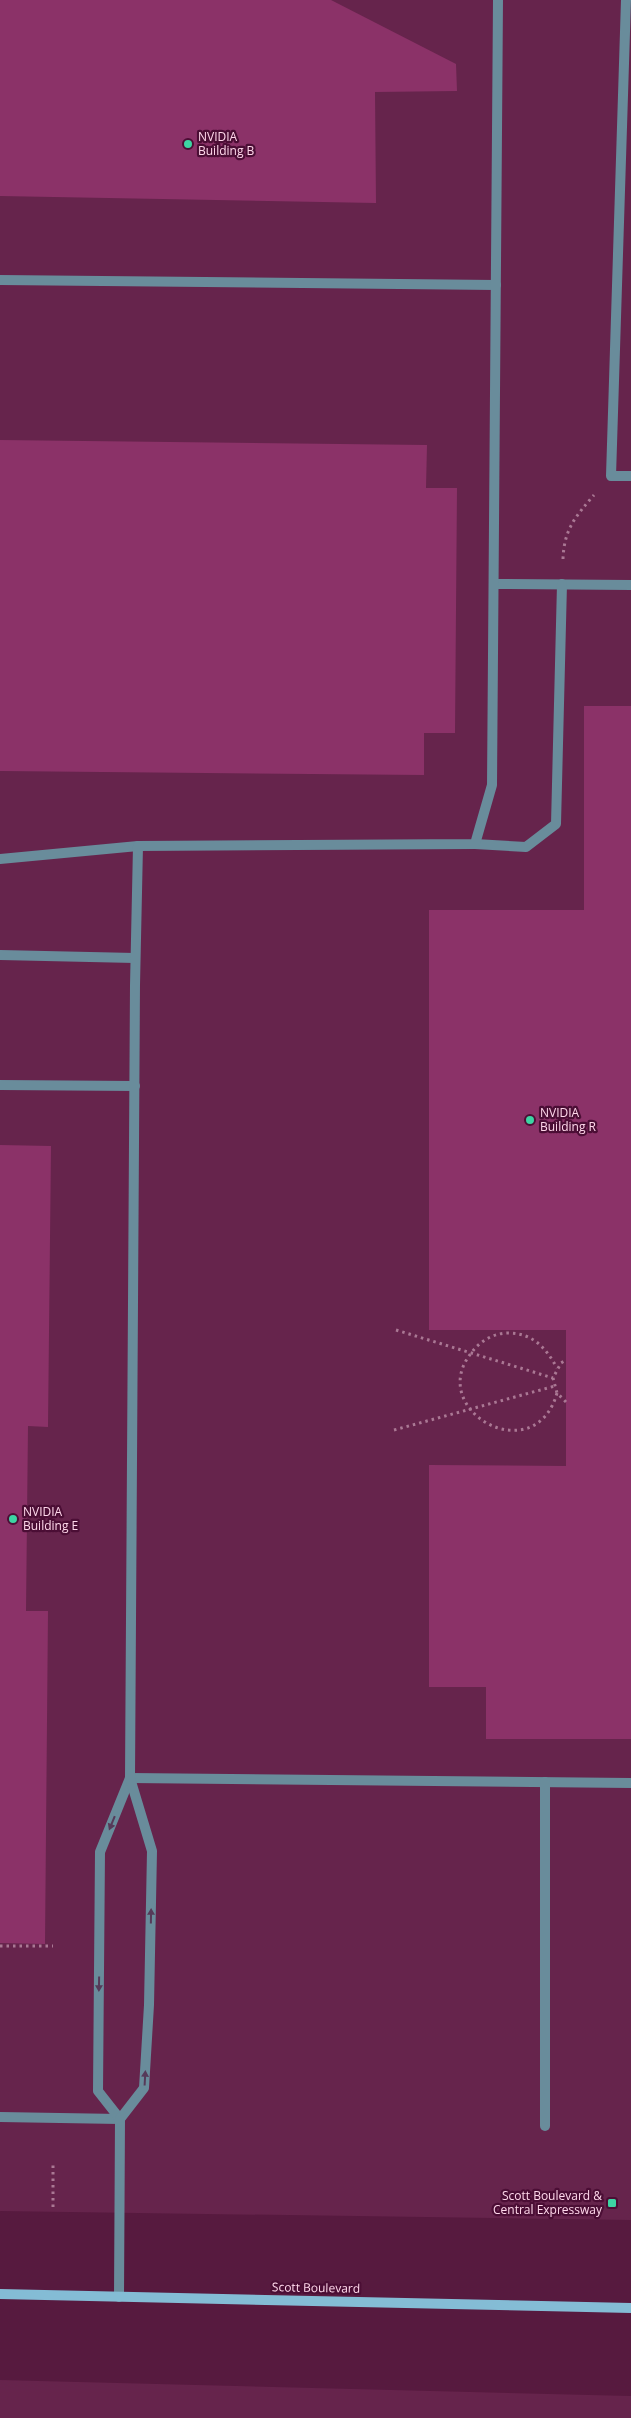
<svg xmlns="http://www.w3.org/2000/svg" width="631" height="2418" font-family="'Open Sans',sans-serif">
<rect width="100%" height="100%" fill="#571a3f"/>
<!-- built -->
<g fill="#66244c">
<path d="M0 0H631V2220L0 2211Z"/>
<path d="M0 2380 631 2396V2418H0Z"/>
</g>
<!-- building -->
<g fill="#8b3268">
<path d="M0 0H331L456 64 457 91 375 92 376 203 0 196Z"/>
<path d="M0 440 427 445 426 488H457L455 733H424V775L0 771Z"/>
<path d="M584 706H631V1739H486V1687H429V1465L566 1466V1330H429V910H584Z"/>
<path d="M0 1145 51 1146 48 1427 28 1426 26 1611H48L45 1944 0 1943Z"/>
</g>
<g fill="none" stroke-linecap="round" stroke-linejoin="round">
<!-- path -->
<g stroke="#aa7894" stroke-width="3" stroke-dasharray="2.5 4" stroke-linecap="butt">
<path d="M563 559C564 529 576 516 594 495"/>
<path d="M396 1330 553 1378"/>
<path d="M557 1393C535 1472 424 1410 472 1352 480 1341 494 1333 508 1333 533 1333 546 1348 557 1368"/>
<path d="M566 1402 557 1393 553 1378 561 1363 566 1360"/>
<path d="M394 1430 555 1386"/>
<path d="M0 1946H53"/>
<path d="M53 2207V2162"/>
</g>
<!-- service -->
<g stroke="#698c9b" stroke-width="10">
<path d="M626 0 611 476H631"/>
<path d="M0 280 496 285"/>
<path d="M494 584 631 585"/>
<path d="M475 844 526 847 556 824 562 584"/>
<path d="M0 859 138 846"/>
<path d="M0 955 135 958"/>
<path d="M0 1085 135 1086"/>
<path d="M130 1778 631 1783"/>
<path d="M545 1782V2126"/>
<path d="M0 2117 120 2119"/>
<path d="M120 2119 98 2091 100 1852 130 1778"/>
<path d="M119 2297 120 2119 144 2088 149 2005 152 1851 130 1778 135 985 138 846 475 844 492 785 498 0"/>
</g>
<!-- secondary -->
<path stroke="#84bcd5" stroke-width="10" d="M0 2294 631 2308"/>
</g>
<!-- one-way arrows -->
<defs><path id="oneway-solid" d="M-6-.8H1V-3.2L6.5 0L1 3.2V.8H-6Z" transform="scale(1.25)"/></defs>
<g fill="#563a59">
<use href="#oneway-solid" transform="translate(112 1823) rotate(112)"/>
<use href="#oneway-solid" transform="translate(151 1916) rotate(-89)"/>
<use href="#oneway-solid" transform="translate(99 1984) rotate(91)"/>
<use href="#oneway-solid" transform="translate(145 2078) rotate(-87)"/>
</g>
<!-- markers -->
<g fill="#3dd4a3" stroke="#4b0e35" stroke-width="2">
<circle cx="188" cy="144" r="5"/>
<circle cx="530" cy="1120" r="5"/>
<circle cx="13" cy="1519" r="5"/>
<rect x="607" y="2198" width="10" height="10" rx="2.5"/>
</g>
<g text-anchor="middle" stroke-width="4.5" stroke-linejoin="round" paint-order="stroke">
<!-- poi labels -->
<g font-size="12" fill="#ffd8eb" stroke="#4b0e35" text-anchor="start">
<text x="198" y="141">NVIDIA<tspan x="198" dy="14">Building B</tspan></text>
<text x="540" y="1117">NVIDIA<tspan x="540" dy="14">Building R</tspan></text>
<text x="23" y="1516">NVIDIA<tspan x="23" dy="14">Building E</tspan></text>
<text x="602" y="2200" text-anchor="end">Scott Boulevard &amp;<tspan x="602" dy="14">Central Expressway</tspan></text>
</g>
<!-- street labels -->
<g font-size="12" fill="#ffd8eb" stroke="#4b0e35">
<text transform="translate(316 2288) rotate(1)" y="4">Scott Boulevard</text>
</g>
</g>
</svg>
